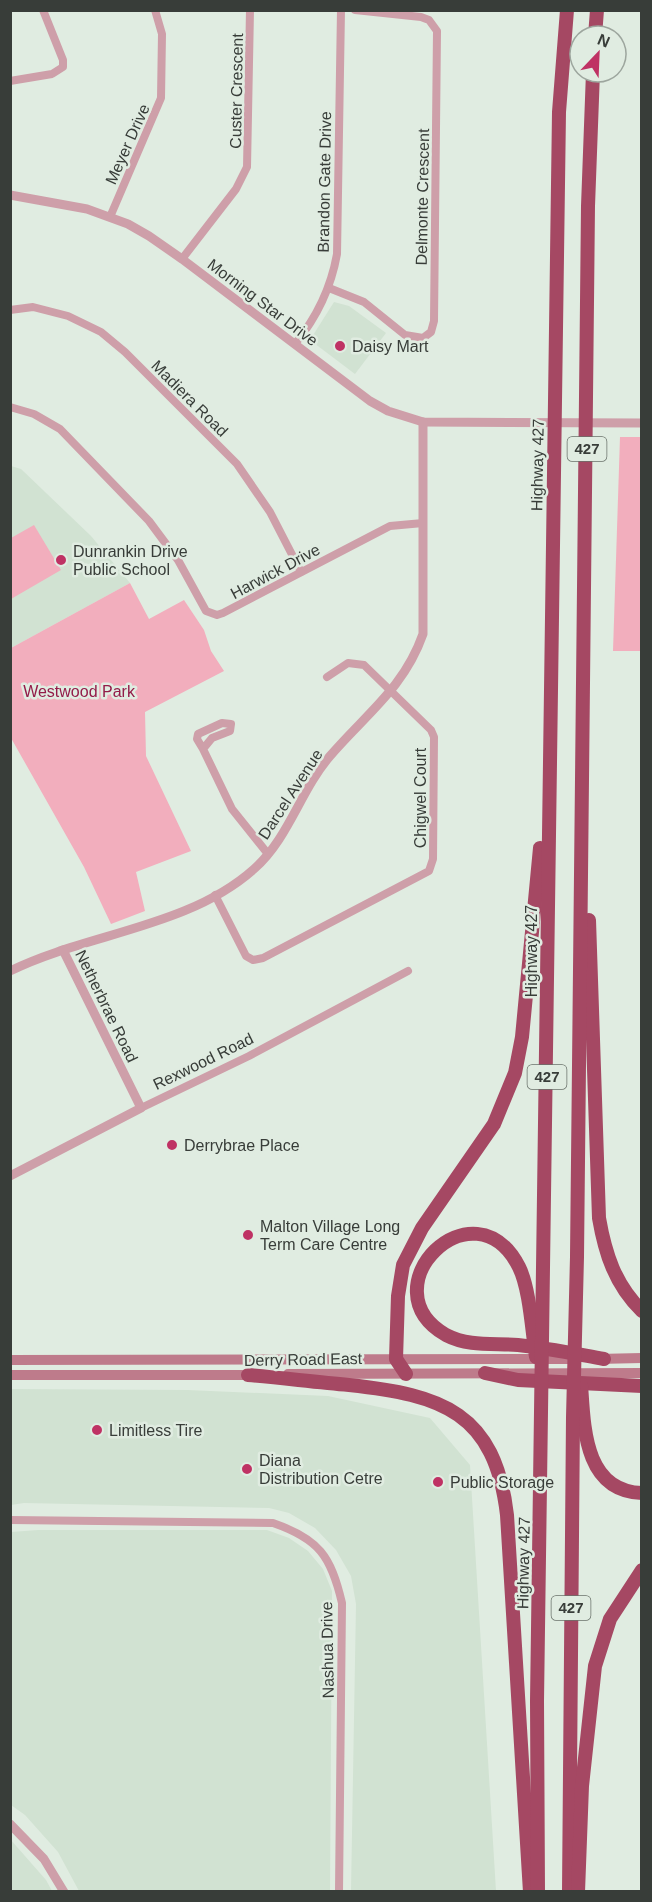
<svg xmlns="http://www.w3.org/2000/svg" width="652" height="1902" font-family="Arial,sans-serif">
<rect width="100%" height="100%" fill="#e0ece1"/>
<!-- built -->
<g fill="#d1e2d2">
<path d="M334 302 349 306 386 333 355 374 310 340Z"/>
<path d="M11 466 21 469 91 536 130 583 11 648Z"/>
<path d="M11 1389 187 1390 328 1396 430 1418 470 1465 496 1891H351L356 1604 351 1576 336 1550 315 1528 289 1513 269 1508 24 1503 11 1505Z"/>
<path d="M38 1530H267L289 1538 308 1551 323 1569 332 1591 330 1891H79L58 1852 25 1815 11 1805V1532Z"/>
<path d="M10 1839 46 1880 52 1891H11Z"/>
</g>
<!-- green -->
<g fill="#f2aebd">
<path d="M620 437H641V651H613Z"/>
<path d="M34 525 61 570 11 599V538Z"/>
<path d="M130 583 149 619 184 600 204 630 211 651 224 671 145 712 146 756 191 851 136 872 145 911 111 924 84 867 11 738V648Z"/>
</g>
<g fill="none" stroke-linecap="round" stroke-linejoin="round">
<!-- minor -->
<g stroke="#ce9fa9" stroke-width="8">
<path d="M10 81 52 74 63 67V60L43 10"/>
<path d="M110 217 161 98 162 34 155 10"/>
<path d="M182 259 236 189 247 167 250 10"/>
<path d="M329 288 364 302 405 335 423 338 431 332 434 321 437 31 429 20 421 17 355 10"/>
<path d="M10 310 33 307 68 316 101 332 125 352 237 464 270 512 301 572"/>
<path d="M295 344C317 317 331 288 337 254L341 10"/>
<path d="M10 407 34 414 60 429 149 521 178 560 206 611 217 615 223 613 390 526 423 523"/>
<path d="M203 749 197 739 198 734 222 723 231 724 230 731 212 738 203 749 232 809 268 854"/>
<path d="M215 895 246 956 253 960 263 958 429 871 433 859 434 737 431 730 364 665 348 663 327 677"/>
<path d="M141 1108 249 1056 408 971"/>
<path d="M10 1520 273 1523C319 1539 331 1556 342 1603L339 1892"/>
</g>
<!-- tertiary -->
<g stroke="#ce9fa9" stroke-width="9">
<path d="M10 195 87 209 128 224 149 236 182 259 370 401 388 411 423 422 642 423"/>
<path d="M10 971C87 933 188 928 254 869 289 838 300 791 330 756 366 714 404 688 423 634V422"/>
<path d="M10 1176 141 1108 63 950"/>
<path d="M10 1824 44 1859 64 1892"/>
</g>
<!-- secondary -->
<g stroke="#be7b8b" stroke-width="10">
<path d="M597 1359 642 1358"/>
<path d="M10 1360 575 1359"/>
<path d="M288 1374 642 1373"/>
<path d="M10 1375H254"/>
</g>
<!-- motorway -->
<g stroke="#a54863" stroke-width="14">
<path d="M595 36 597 10"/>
<path d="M589 920 599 1218C605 1253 615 1285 642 1311"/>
<path d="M536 1357C532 1332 530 1289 519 1267 474 1179 365 1288 446 1335 469 1347 494 1343 518 1345 547 1348 576 1354 604 1359"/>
<path d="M485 1373 518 1380 642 1386"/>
<path d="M406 1374 396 1359 398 1296 403 1265 422 1228 494 1124 515 1073 522 1037 540 848"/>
<path d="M248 1375C282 1378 315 1382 349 1385 442 1395 495 1412 507 1515L530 1892"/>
<path d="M581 1384C584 1427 584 1491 642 1493"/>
<path d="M538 1892 537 1701 559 112 567 10"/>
<path d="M569 1892 573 1417 577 1257 588 206 593 72"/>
<path d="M578 1892 582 1786 595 1666 610 1619 642 1570"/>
</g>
</g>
<!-- markers -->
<g fill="#bf3264" stroke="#e0ece1" stroke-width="2">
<circle cx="340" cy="346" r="6"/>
<circle cx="61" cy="560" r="6"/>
<circle cx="172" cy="1145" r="6"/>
<circle cx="248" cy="1235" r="6"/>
<circle cx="97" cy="1430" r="6"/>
<circle cx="247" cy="1469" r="6"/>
<circle cx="438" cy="1482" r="6"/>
</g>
<g text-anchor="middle" stroke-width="5" stroke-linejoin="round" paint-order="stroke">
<!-- shield labels -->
<g fill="#e0ece1" stroke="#6a726b" stroke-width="1.5">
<rect x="567.5" y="437" width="39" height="24" rx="4.5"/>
<rect x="527.5" y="1065" width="39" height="24" rx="4.5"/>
<rect x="551.5" y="1596" width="39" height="24" rx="4.5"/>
</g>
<g font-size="15" font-weight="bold" fill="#383d39">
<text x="587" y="454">427</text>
<text x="547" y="1082">427</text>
<text x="571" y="1613">427</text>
</g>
<!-- street labels -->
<g font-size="16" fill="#383d39" stroke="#e0ece1">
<text transform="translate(236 91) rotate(-89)" y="6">Custer Crescent</text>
<text transform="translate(127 144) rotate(-66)" y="6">Meyer Drive</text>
<text transform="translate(324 182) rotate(-89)" y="6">Brandon Gate Drive</text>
<text transform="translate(422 197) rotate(-89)" y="6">Delmonte Crescent</text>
<text transform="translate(263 302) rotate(37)" y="6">Morning Star Drive</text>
<text transform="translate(190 398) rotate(45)" y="6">Madiera Road</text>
<text transform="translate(537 465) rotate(-89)" y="6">Highway 427</text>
<text transform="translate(275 571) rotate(-28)" y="6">Harwick Drive</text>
<text transform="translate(290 794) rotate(-57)" y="6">Darcel Avenue</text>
<text transform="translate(420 798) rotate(-90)" y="6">Chigwel Court</text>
<text transform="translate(531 951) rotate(-90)" y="6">Highway 427</text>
<text transform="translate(107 1006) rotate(64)" y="6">Netherbrae Road</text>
<text transform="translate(203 1061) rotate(-26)" y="6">Rexwood Road</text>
<text transform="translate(303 1359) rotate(-1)" y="6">Derry Road East</text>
<text transform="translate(523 1563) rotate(-89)" y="6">Highway 427</text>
<text transform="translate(327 1650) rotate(-91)" y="6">Nashua Drive</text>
</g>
<!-- poi labels -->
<g font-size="16" fill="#383d39" stroke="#e0ece1" text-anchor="start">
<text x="352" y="352">Daisy Mart</text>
<text x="73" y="557">Dunrankin Drive<tspan x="73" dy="18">Public School</tspan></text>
<text x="184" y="1151">Derrybrae Place</text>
<text x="260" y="1232">Malton Village Long<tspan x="260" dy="18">Term Care Centre</tspan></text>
<text x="109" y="1436">Limitless Tire</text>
<text x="259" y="1466">Diana<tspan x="259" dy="18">Distribution Cetre</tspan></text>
<text x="450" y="1488">Public Storage</text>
</g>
<!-- park labels -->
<g font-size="16" fill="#931c49" stroke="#e0ece1">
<text x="79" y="697">Westwood Park</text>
</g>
</g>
<!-- border -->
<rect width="652" height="1902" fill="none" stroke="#383d39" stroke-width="24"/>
<!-- north arrow -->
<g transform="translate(598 54) rotate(23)"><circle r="28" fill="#e0ece1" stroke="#9da69e" stroke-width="1.5"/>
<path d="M0-4.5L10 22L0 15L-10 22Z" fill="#bf3264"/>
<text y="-9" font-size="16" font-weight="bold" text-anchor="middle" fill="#383d39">N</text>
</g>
</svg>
